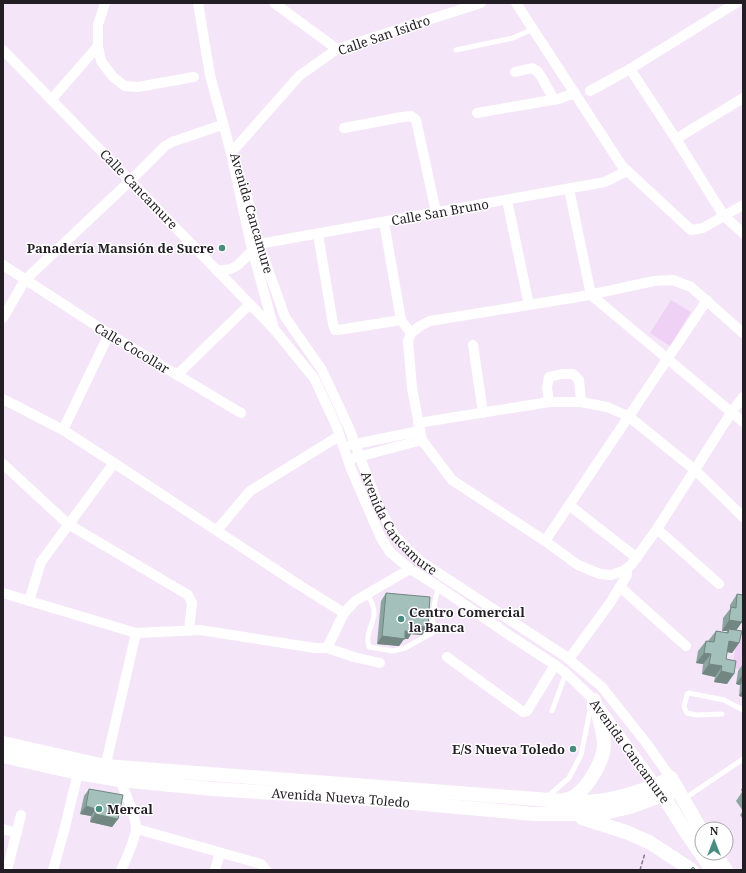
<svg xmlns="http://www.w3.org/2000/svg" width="746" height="873" font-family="'Noto Serif',serif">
<rect width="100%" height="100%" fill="#f5e5f8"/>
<!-- green -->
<g fill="#efd1f5">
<path d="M671 300 691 312 670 346 650 333Z"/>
<path d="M738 633 743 634V670L732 668Z"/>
</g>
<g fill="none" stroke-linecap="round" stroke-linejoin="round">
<!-- path -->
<path stroke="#857b87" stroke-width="1.5" stroke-dasharray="4 2" stroke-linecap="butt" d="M640 870 645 853"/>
<!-- service -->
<g stroke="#fff" stroke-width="5">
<path d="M456 50 513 38 533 29"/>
<path d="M367 594C371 601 375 607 374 615 372 627 365 635 369 647L393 651 405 648 432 633C433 617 433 602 439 587"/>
<path d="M552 711 566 673"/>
<path d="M722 714 697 715 687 713 684 707 687 694 689 693 724 700 743 710"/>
<path d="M547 797 569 778 581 755 590 711 589 705"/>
<path d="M684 799 743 759"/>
</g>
<!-- minor -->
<g stroke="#fff" stroke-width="10">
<path d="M105 3 98 25V46L101 61 113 77 125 86 138 87 194 77"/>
<path d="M198 3 210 75 231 153 251 245 274 329 314 378 336 425 351 469 381 538 390 552 410 569 439 587 509 635 555 665 566 673 594 700 656 785"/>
<path d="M274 3 337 49"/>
<path d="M516 3 622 166 691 230 703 228 743 205"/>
<path d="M3 50 273 328"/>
<path d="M630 69 676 139 724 216 743 233"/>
<path d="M515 72 532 68 538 72 542 78 554 100"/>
<path d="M590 91 630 69 736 3"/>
<path d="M51 100 98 46"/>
<path d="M477 113 558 99 575 93"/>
<path d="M344 128 402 117 411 116 416 120 436 212"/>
<path d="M676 139 743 98"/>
<path d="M231 153 299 76 337 49 481 3"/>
<path d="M569 189 591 295 743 422"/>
<path id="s1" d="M247 196 259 244 285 317 322 370 349 428 378 505 394 535 420 561 565 656 602 687 647 744 671 778"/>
<path d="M507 200 529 305"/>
<path d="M384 222 401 320 411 333"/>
<path d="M318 234 333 324 335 330H338L401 320"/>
<path d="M3 265 109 334 241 413"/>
<path d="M217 271 231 269 238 265 259 244 605 182 627 171"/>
<path d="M3 318 25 280 130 181 165 146 172 142 222 125"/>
<path d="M743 333 691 287 673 280 654 281 584 296 430 321 420 326 411 333 408 341 412 388 422 440 452 480 545 541 578 565 600 574 611 575 623 571 631 565 657 529 731 413 743 397"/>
<path d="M473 345 483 413"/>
<path d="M177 375 250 304"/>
<path d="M3 399 63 430 114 463 296 583 344 613"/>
<path d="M549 402 547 388 549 377 562 374H573L579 380 581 402"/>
<path d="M418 423 549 402H581L607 407 628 416 695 470 743 517"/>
<path d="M63 430 109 334"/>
<path d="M351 445 419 431"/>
<path d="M354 458 422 440"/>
<path d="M3 464 68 524 188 595 192 603 189 631"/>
<path d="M569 505 637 558"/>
<path d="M657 529 719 584"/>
<path d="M217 530 250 491 339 436"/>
<path d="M545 541 707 300"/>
<path d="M620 587 686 646"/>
<path d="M3 593 136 633 200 630 315 648H327L344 613 355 601 410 569"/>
<path d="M29 601 41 562 114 463"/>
<path d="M327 648 354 657 380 663"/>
<path d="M447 657 523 712 527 711 555 665"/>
<path d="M569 659 610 603 627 575V569"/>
<path d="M104 772 136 633"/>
<path d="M120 780C125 793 136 815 136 828 136 837 125 862 121 870"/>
<path d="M3 829 17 833"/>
<path d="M137 829 261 864 266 870"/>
<path d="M7 870 21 815"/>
<path d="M53 870 64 831 78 773"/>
<path d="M215 870 220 853"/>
</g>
<!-- secondary -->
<g stroke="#fff" stroke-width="14">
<path d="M3 743 105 766 563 801C574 801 586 803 597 801 622 798 648 789 671 778L702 832"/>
<path id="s2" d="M3 756 78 773 120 780 213 789 368 799 534 814H600L630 807 677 790"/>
<path d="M659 789 686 832 712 870"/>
<path d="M564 800C568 799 573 798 576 795 588 787 604 760 604 745 604 730 598 715 594 700"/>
<path d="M582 818 626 832 649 842 692 870"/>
<path d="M714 853 726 870"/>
</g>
</g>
<!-- wall -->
<g fill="#8ca5a0">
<path d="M386 593 422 635 411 634 408 639H404L399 646 377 644 381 601Z"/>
<path d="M737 594 742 622 736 630 739 643 732 653 727 652 726 659 727 684 714 682 715 677 702 674 703 664 696 663 698 651 706 641H708L716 631 726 633 727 631H722L723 618 730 609V605Z"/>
<path d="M743 664V697L739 696 740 685 736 684 738 671Z"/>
<path d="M743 786V811L736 801 742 792 741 790Z"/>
<path d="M89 789 118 819 112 827 90 822 91 816 80 814 84 796Z"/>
<path d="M743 811V819L740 815Z"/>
</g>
<!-- shaded-wall -->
<g fill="#728682">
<path d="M743 611V622H742L735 632 729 629 727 631H722L729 620Z"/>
<path d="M414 626 428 627 422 635 411 634 408 639H404L399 646 377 644 382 636 405 631Z"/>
<path d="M729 641 739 643 732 653 722 651Z"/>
<path d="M704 653 711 654 703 664 696 663Z"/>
<path d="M709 664 722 666 715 677 702 674Z"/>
<path d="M721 671 734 674 727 684 714 682Z"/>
<path d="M743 674V681L740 685 736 684Z"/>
<path d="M743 690V697L739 696Z"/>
<path d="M86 806 96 809 91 816 80 814Z"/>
<path d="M95 814 118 819 112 827 90 822Z"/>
</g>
<!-- building -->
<g fill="#a3c0ba" stroke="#728682">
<path d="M386 593 430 597 428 627 414 626 413 632 405 631V639L382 636Z"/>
<path d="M737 594 743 595V615L742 622 729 620 731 607 736 608Z"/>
<path d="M729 629 742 631 739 643 729 641 726 659 736 661 734 674 721 671 722 666 709 664 711 654 704 653 706 641 714 642 716 631 728 633Z"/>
<path d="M89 789 123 795 118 819 95 814 96 809 86 806Z"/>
<path d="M693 867 696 870H690Z"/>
</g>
<!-- markers -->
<g fill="#498d81" stroke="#fff" stroke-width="1.5">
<circle cx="222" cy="248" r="4"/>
<circle cx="401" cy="619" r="4"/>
<circle cx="573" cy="749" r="4"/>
<circle cx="99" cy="809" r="4"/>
</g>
<g text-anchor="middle" stroke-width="3" stroke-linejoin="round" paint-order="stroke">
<!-- street labels -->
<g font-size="13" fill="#231d24" stroke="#fff">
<text transform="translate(384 35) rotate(-19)" y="5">Calle San Isidro</text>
<text transform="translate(139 189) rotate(46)" y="5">Calle Cancamure</text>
<text transform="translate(440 212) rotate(-10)" y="5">Calle San Bruno</text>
<text transform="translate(252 213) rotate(74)" y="5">Avenida Cancamure</text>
<text transform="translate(132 348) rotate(31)" y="5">Calle Cocollar</text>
<text dy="5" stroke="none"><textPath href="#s1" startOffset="365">Avenida Cancamure</textPath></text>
<text transform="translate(630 751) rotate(54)" y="5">Avenida Cancamure</text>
<text dy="5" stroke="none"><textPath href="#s2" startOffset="341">Avenida Nueva Toledo</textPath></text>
</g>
<!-- poi labels -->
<g font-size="13" font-weight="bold" fill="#231d24" stroke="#fff" text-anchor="end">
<text x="214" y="253">Panadería Mansión de Sucre</text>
<text x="409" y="617" text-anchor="start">Centro Comercial<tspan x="409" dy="15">la Banca</tspan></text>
<text x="565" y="754">E/S Nueva Toledo</text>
<text x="107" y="814" text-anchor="start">Mercal</text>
</g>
</g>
<!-- border -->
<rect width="746" height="873" fill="none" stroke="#231d24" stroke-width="8"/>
<!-- north arrow -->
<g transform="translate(714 841)"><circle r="19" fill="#ffffff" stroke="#a7a5a7"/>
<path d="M0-3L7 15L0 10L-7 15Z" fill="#498d81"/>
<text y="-6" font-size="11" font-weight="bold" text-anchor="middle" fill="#231d24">N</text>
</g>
</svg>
